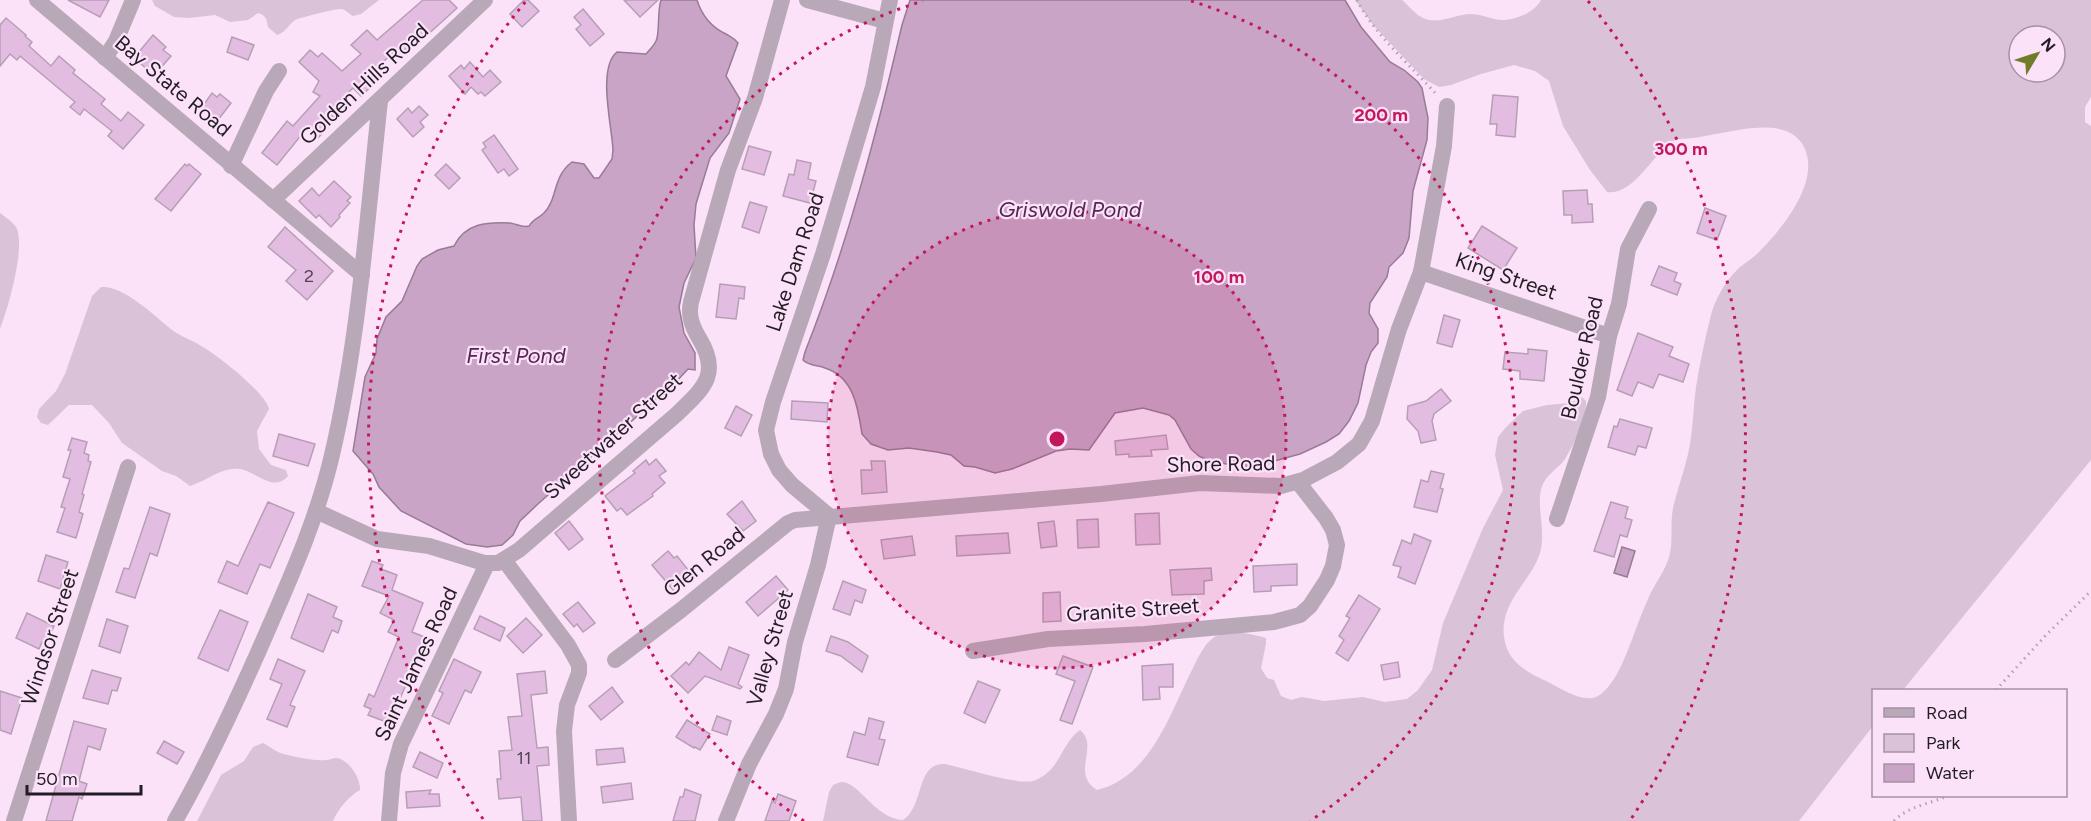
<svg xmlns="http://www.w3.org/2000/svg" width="2091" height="821" font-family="Figtree,sans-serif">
<rect width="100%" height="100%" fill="#fbe2f9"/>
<!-- green -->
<g fill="#dac3d8" fill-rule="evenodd">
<path d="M152 0H379L361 14 353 16C349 14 345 9 341 9 337 8 299 18 295 20 288 25 285 33 277 35L268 27C267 20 266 15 258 13L248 20 230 22 215 15 189 18 174 17 155 6Z"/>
<path d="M1355 0H1402C1408 5 1416 15 1423 18 1439 25 1454 15 1469 14 1483 14 1490 19 1501 20 1515 21 1535 12 1541 0H2091V97L2085 107V122L2091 126V460L1903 690H1874L1873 726 1799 821H823L829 792 833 785C836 784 839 782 843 782 859 783 876 819 903 820 925 806 915 763 945 764 964 768 1017 785 1033 781 1040 779 1048 773 1052 768 1063 755 1066 740 1080 730 1100 746 1070 773 1097 790 1151 777 1170 713 1192 670 1198 658 1204 643 1216 636 1229 629 1252 634 1266 638V644L1261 668 1267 678 1274 680 1281 696 1291 700 1302 697 1324 701 1363 697 1385 702 1407 699 1418 690 1432 670 1443 623 1483 528 1503 490 1495 455 1498 437 1506 427 1523 411 1547 405 1570 403 1582 397 1586 401C1587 417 1574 445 1565 459 1559 468 1548 473 1543 484 1534 502 1548 533 1539 556 1529 583 1500 602 1504 637 1507 660 1524 671 1544 680 1557 686 1581 703 1596 697 1605 693 1613 681 1618 672 1630 649 1637 623 1648 599 1654 584 1667 569 1670 553 1673 539 1670 523 1673 508 1677 490 1684 472 1688 454 1693 432 1693 409 1696 387 1700 363 1705 338 1711 315 1715 300 1724 283 1736 271 1742 264 1751 260 1758 253 1781 230 1827 176 1800 141 1776 111 1710 141 1676 139 1669 145 1663 150 1657 156 1645 169 1628 195 1607 192L1590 170 1563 126 1549 81 1535 71 1514 65 1481 74 1451 85 1439 87 1424 79 1373 25ZM2019 36H2055V72H2019Z"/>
<path d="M0 213C6 218 14 222 17 229 25 250 8 308 0 329Z"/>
<path d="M101 287C125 285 156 318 175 332 184 338 194 341 203 347 217 355 267 394 269 409L257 431 259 449 271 465 286 470 288 476C273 493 257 472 240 469 221 467 207 481 190 486L176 476 162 471 122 443 109 423 92 405H69L48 425 41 423 37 417 39 409 56 391 65 374 92 296Z"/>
<path d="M263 743C271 747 278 754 288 755 301 758 314 761 326 760 330 760 333 758 336 758 349 759 361 779 360 790 349 796 338 809 333 821H197L221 775 244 761 253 747Z"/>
</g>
<!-- water -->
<g fill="#c9a4c7" stroke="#987b96" stroke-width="1.5">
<path d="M661 0H697C702 16 711 27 726 34 731 37 734 38 738 43L726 76 740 99 729 133 710 158 696 204 694 225 696 258 684 283 679 307 684 333 695 353V370L688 369 676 382 539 503 520 521 513 535 502 545 487 547 466 544 401 511 379 487 373 474 353 451 365 377 376 353 377 339 386 317 402 301 417 266 422 259 438 250 454 246C465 223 487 222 510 223 517 224 522 228 529 226 533 219 539 218 544 213 558 199 552 177 572 162L584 164 594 178H599L612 159 613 150C612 126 597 68 617 52L646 54C649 50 654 46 656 41 660 34 657 12 661 0Z"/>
<path d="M910 0H1345L1361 27 1390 62 1404 70 1418 82 1422 88 1428 118 1427 140 1413 191 1409 238 1403 253 1389 267 1387 277 1370 303 1369 313 1378 329V343L1371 352 1366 365 1358 403 1349 421 1339 434 1326 442 1300 454 1249 468 1210 461 1199 456 1191 449 1175 420 1169 415 1143 408 1115 413 1089 450 1070 449 1056 451 1012 469 995 473 975 467 964 466 951 455 937 452 909 448 888 450 871 444 862 434C858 408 854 377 825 368 817 365 809 366 803 360L805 352C847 246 876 136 902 25Z"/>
<path d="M1622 547 1635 551 1627 577 1614 573Z"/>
</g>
<!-- building -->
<g fill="#e3bde1" stroke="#b69fb5" stroke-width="1.5">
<path d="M68 0H109L100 17Z"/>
<path d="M423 0H449L457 8 424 38 421 35 398 56 394 52 369 75 376 82 361 96 353 88 328 112 336 119 318 138 307 128 277 165 262 153 287 121 293 126 320 96 313 92 319 81 299 62 310 50 318 57 322 53 342 71 361 54 351 45 367 30 377 40Z"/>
<path d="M524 0H528L539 11 522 27 510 14Z"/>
<path d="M624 0H658L640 17Z"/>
<path d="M583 9 604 34 590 46 576 29 581 25 574 17Z"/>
<path d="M6 18 26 35 25 36 32 42 29 46 51 66 59 56 75 70 73 73 105 99 101 104 121 121 128 112 144 125 123 149 108 136 112 131 84 109 80 115 70 107 75 102 20 56 17 60 10 54 0 66V25Z"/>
<path d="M153 35 166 47 163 50 171 56 158 71 151 66 148 70 134 58Z"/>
<path d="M232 37 254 45 248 60 227 52Z"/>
<path d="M470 62 483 77 490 70 501 82 485 96 481 92 478 94 471 87 465 94 449 76 461 65 464 69Z"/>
<path d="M212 93 217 97 220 94 231 103 218 120 202 107Z"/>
<path d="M1493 95 1518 97 1515 137 1496 135 1497 124H1490Z"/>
<path d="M419 106 428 115 420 122 424 127 413 137 397 119 408 108 412 113Z"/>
<path d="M494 135 518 169 509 176 504 169 498 173 482 150 486 147 483 143Z"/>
<path d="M749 146 771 152 764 175 742 169Z"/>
<path d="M797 160 811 163 808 179 816 181 810 203 783 196 789 174 794 175Z"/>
<path d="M185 164 187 166 189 164 201 174 171 211 155 199Z"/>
<path d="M446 164 460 178 449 189 435 175Z"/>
<path d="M334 181 351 197 347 201 350 203 339 215 340 217 331 227 319 215 316 218 299 201 312 188 319 196Z"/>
<path d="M1587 190 1588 204H1592L1593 222 1572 223V215H1564L1563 191Z"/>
<path d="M750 202 767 207 759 233 742 227Z"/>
<path d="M1705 208 1726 216 1717 240 1697 233Z"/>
<path d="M1482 226 1517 248 1503 270 1468 248Z"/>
<path d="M285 227 333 271 307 300 286 281 296 270 268 247Z"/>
<path d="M1659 266 1677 273 1674 281 1681 284 1677 295 1651 285Z"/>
<path d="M720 284 745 287 744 299 739 298 736 319 716 317Z"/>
<path d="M1444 315 1460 320 1452 347 1437 343Z"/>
<path d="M1638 333 1673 347 1669 356 1689 364 1683 382 1659 374 1653 388 1638 382 1632 396 1617 390Z"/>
<path d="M1528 349 1547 351 1544 381 1520 379V371L1503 369 1505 352 1528 354Z"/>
<path d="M1441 389 1451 401 1434 414 1432 421 1436 440 1421 443 1418 431 1407 419 1408 406 1426 401Z"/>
<path d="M792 401 828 403 827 422 791 419Z"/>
<path d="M736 406 752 415 741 436 725 428Z"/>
<path d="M1620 419 1652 428 1646 448 1638 446 1635 455 1608 447 1614 426 1617 427Z"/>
<path d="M279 434 315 444 308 466 273 456Z"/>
<path d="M1166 435 1168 449 1151 450 1152 456 1129 457V454L1116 455 1115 441Z"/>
<path d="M72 438 87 442 84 453 89 455 88 461 91 462 82 494 84 495 79 512 83 514 76 538 57 532 65 508 61 507 70 479 63 477 71 450H68Z"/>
<path d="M656 459 666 471 659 476 665 483 652 494 653 496 627 515 621 508 617 511 605 496 635 473 633 471 646 460 649 465Z"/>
<path d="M871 461H885L887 492 862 494 861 470H872Z"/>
<path d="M1431 471 1444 474 1440 488 1443 489 1437 512 1414 507 1421 480 1428 482Z"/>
<path d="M742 501 756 521 743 531 727 514Z"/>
<path d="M268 502 294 513 270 568 260 564 247 594 218 582 227 561 238 566Z"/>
<path d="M1611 502 1628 507 1625 518 1632 520 1627 537 1620 535 1614 557 1594 551Z"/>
<path d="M150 507 170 514 157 556 150 553 135 598 116 592 124 568 129 569Z"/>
<path d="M1159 513 1160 544 1136 545 1135 514Z"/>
<path d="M1098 519 1099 547 1078 548 1077 520Z"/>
<path d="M569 521 583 539 569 550 555 533Z"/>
<path d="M1054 521 1057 546 1041 548 1038 523Z"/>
<path d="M1008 533 1010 553 957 556 956 536Z"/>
<path d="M1414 534 1431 541 1415 584 1398 577 1401 567 1393 565 1402 540 1411 544Z"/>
<path d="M912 536 915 555 884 559 881 540Z"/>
<path d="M668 551 674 558 677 556 693 576 674 591 652 565Z"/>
<path d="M46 555 68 562 60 589 38 581Z"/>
<path d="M372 561 383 565 381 569 397 575 392 590 423 603 412 632 427 638 389 723 368 715 371 709 364 706 369 694 374 697 399 637 388 632 394 620 380 613 389 596 362 586Z"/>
<path d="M1297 564V585L1271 586V591L1254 592 1253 566Z"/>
<path d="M1211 568 1212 580 1204 581V594L1172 595 1170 570Z"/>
<path d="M776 576 788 590 758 616 746 602Z"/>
<path d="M843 581 866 590 862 603 855 600 850 615 833 609Z"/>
<path d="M1060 592 1061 621 1043 622V593Z"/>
<path d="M308 594 337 607 333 617 342 621 338 633 332 630 323 652 291 638Z"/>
<path d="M1359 595 1380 609 1348 661 1336 653 1344 640 1339 636 1350 618 1346 616Z"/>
<path d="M578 602 595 623 583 632 577 624 574 627 563 614Z"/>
<path d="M220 610 248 622 228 671 198 658Z"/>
<path d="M27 613 54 626 46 644 42 642 39 649 16 638Z"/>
<path d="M480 616 505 628 500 641 474 629Z"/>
<path d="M526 618 542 635 523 653 507 636Z"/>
<path d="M107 619 128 626 120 653 99 646Z"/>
<path d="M831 636 848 642 868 656 862 672 841 656 826 651Z"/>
<path d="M729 647 749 655 738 684 742 687 740 689 705 676 688 693 671 676 686 662 689 665 699 652 721 670Z"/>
<path d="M1063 656 1093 667 1072 724 1060 720 1075 681 1056 674Z"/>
<path d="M278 659 305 671 290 705 295 707 287 727 267 719 282 684 270 679Z"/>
<path d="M454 659 481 672 471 693 465 690 449 724 432 716 443 693 439 691Z"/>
<path d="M1398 662 1400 677 1384 680 1381 665Z"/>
<path d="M1173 664V687H1159L1160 699 1143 700 1142 666Z"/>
<path d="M92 670 121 678 117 691 112 690 108 704 83 698Z"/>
<path d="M545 671 547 693 531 695 537 748 548 747 549 765 537 766 542 821H523L521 797 499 799 497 779H501L499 751 512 750 508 717 522 716 517 674Z"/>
<path d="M978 681 1000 690 985 723 964 713Z"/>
<path d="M612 687 623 702 601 720 589 706Z"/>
<path d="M0 691 22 698 11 734 0 730Z"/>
<path d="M717 716 731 721 727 735 712 730Z"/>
<path d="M869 718 884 722 879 739 885 740 878 765 847 757 854 732 865 735Z"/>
<path d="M687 720 710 734 700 750 695 747 694 748 676 737Z"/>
<path d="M74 721 106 729 100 750 88 746 79 781 87 784 82 799 79 797 72 821H46Z"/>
<path d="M164 741 184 752 177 764 157 753Z"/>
<path d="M623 748 625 762 597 765 596 750Z"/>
<path d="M420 752 443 763 437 778 413 767Z"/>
<path d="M631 783 633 799 603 803 601 787Z"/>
<path d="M685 789 701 795 695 821H673L680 797H683Z"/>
<path d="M431 790 429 794H439L440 806 407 808 406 792Z"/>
<path d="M778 794 796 801 789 821H765L772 801 775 803Z"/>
</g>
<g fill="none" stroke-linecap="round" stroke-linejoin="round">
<!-- path -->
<g stroke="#b5a1b3" stroke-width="3" stroke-dasharray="1.5 4.5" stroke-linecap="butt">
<path d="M1357 0C1373 33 1412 67 1437 95"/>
<path d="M1996 690 2046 635 2091 591"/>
<path d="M1894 821C1908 806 1930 804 1947 796"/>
</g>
<!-- minor -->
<g stroke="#b9a9b8" stroke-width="16">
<path d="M37 0 362 275"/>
<path d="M807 0 885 21"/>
<path d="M105 58 116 41 133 0"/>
<path d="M231 166 266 91 279 71"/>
<path d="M273 200 485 0"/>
<path d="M1421 272 1609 336"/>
<path d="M316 511 377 539 429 546 484 563H498L519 550 677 414C704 388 721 374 699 338 692 326 688 316 691 302L728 170 755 98 782 0"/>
<path d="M829 516 792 485 779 470 771 454 766 430 773 402 823 254 873 87 890 0"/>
<path d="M1557 519 1598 397 1609 336 1619 304 1628 249 1649 209"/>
<path d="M504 560 568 645 579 665V673L567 705 564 731 569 821"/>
<path d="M973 651 1048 639 1145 634 1274 622 1300 615 1310 606 1327 580 1333 566 1337 545 1333 530 1326 518 1298 482"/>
<path d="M615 660 681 610 788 523 795 520 1101 494 1200 483 1281 486 1303 480 1337 462 1359 444 1372 421 1399 329 1421 272 1444 146 1447 106"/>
<path d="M14 821 128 467"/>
<path d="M175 821C211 758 241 692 270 625 294 570 318 515 332 455 359 339 367 219 380 101"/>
<path d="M389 821 393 773 401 744 487 564"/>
<path d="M726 821 749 764 776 714 786 689 795 642 818 565 829 516"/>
</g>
</g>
<!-- distance rings -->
<circle cx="1057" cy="439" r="229" fill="#c2185b" fill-opacity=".12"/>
<g fill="none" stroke="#c2185b" stroke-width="3" stroke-dasharray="3 6">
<circle cx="1057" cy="439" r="229"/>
<path d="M804 821A458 458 0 0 1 923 1M1191 1A458 458 0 0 1 1310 821"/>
<path d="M483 819A688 688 0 0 1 526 1M1588 1A688 688 0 0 1 1631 819"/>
</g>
<g text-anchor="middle" stroke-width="4.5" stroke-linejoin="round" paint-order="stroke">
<!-- number labels -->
<g font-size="18" fill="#544453">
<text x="309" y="282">2</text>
<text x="524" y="764">11</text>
</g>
<!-- street labels -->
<g font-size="21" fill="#241c24" stroke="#fbe2f9">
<text transform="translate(364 84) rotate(-43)" y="7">Golden Hills Road</text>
<text transform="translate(173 86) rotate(40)" y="7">Bay State Road</text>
<text transform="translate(795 262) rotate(-72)" y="7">Lake Dam Road</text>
<text transform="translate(1506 276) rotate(19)" y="7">King Street</text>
<text transform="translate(1582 358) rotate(-77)" y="7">Boulder Road</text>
<text transform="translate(613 436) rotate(-42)" y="7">Sweetwater Street</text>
<text transform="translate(1221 464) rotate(-1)" y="7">Shore Road</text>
<text transform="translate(704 562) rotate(-39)" y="7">Glen Road</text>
<text transform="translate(1133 610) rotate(-4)" y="7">Granite Street</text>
<text transform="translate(50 637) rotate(-72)" y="7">Windsor Street</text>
<text transform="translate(770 648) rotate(-74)" y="7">Valley Street</text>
<text transform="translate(416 664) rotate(-65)" y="7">Saint James Road</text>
</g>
<!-- water labels -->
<g font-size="22" font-style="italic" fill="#522552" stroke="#fbe2f9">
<text x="1070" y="217">Griswold Pond</text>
<text x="516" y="363">First Pond</text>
</g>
</g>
<circle cx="1057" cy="439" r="9" fill="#c2185b" stroke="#fbe2f9" stroke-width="3"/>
<g font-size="18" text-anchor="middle" font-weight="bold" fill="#c2185b" stroke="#fbe2f9" stroke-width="4.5" stroke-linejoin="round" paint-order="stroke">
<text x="1381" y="121">200 m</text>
<text x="1681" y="155">300 m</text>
<text x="1219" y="283">100 m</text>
</g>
<!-- legend -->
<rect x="1872" y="689" width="195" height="108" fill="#fbe2f9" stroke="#a593a4" stroke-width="1.5"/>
<rect x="1884" y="708" width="30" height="9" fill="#b9a9b8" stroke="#a593a4" stroke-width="1.5"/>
<text x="1926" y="719" font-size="18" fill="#241c24">Road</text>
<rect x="1884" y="734" width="30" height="18" fill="#dac3d8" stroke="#a593a4" stroke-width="1.5"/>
<text x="1926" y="749" font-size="18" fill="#241c24">Park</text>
<rect x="1884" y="764" width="30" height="18" fill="#c9a4c7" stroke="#a593a4" stroke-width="1.5"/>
<text x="1926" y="779" font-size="18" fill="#241c24">Water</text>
<!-- north arrow -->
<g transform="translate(2037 54) rotate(51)"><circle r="28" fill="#fbe2f9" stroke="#a593a4" stroke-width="1.5"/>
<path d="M0-4.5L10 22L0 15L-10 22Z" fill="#707c29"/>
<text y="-9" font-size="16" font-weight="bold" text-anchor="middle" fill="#241c24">N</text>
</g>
<!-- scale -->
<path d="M27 785v9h114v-9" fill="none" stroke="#241c24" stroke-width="3"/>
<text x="36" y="785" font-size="18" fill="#241c24" stroke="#fbe2f9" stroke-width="4.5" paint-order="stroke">50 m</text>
</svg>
